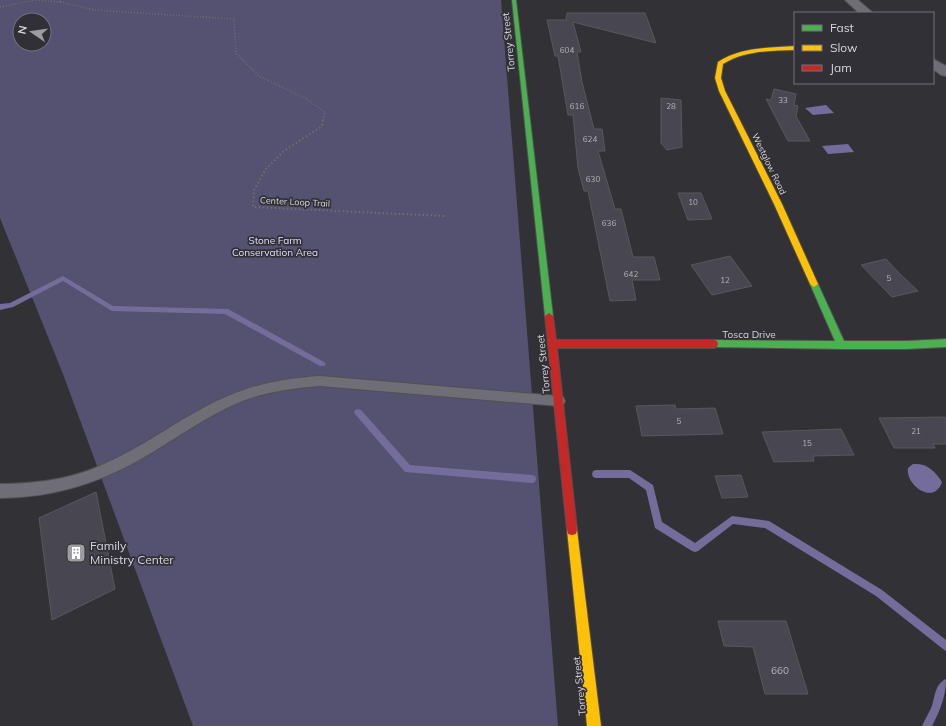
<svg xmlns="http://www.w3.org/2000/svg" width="946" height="726" font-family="Mulish,sans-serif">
<rect width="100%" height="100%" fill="#323136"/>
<!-- green -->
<path fill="#555170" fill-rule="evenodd" d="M0 0H501L558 726H193L63 374 0 218ZM20 20H44V44H20Z"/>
<!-- water -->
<g fill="#746d9c">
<path d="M826 105 834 113 813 115 805 108Z"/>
<path d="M848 144 854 152 828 154 822 146Z"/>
<path d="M913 464C927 463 935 471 942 482 934 506 905 485 908 468Z"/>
</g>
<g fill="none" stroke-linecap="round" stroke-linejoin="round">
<!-- stream -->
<g fill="#746d9c" fill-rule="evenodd">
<path d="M63 276 113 306 228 309 324 362 326 364 324 366H320L225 314 112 311 63 281 13 307 0 310V304L10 303Z"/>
<path d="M358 409 361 410 410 465 532 475 535 476 536 479 535 482 532 483 405 472 355 414 354 412 355 410Z"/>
<path d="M596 470H630L653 485 662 522 695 543 732 516 769 521 882 590 946 640V651L943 649 876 596 765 528 733 524 698 551 695 552 692 551 655 528 646 490 629 478H596L593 477 592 474 593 471Z"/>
<path d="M946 679C946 696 940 711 932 726H922C925 719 929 713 932 706 935 696 935 684 946 679Z"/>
</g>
</g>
<!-- building -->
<g fill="#484650" stroke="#58585b">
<path d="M567 13H645L656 43 573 22 581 52H577L582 82 594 129H602L605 151H598L615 209H621L633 257H654L660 280H632L636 300 610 301 588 191H584L578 168 573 115H568L558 56H555L547 20H566Z"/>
<path d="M774 89 796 94 794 105 798 106 796 116 810 141H788L766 99 771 100Z"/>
<path d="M661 98 681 100 682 147 667 150 661 143Z"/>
<path d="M678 193H701L712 219 688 220Z"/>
<path d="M730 256 752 286 712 295 691 265Z"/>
<path d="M886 259 898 272 918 291 892 297 861 265Z"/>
<path d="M675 405 676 409 715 408 723 434 642 436 636 406Z"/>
<path d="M946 417V444H933L935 448H894L879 418Z"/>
<path d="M841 429 854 455 813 456 814 461 774 462 762 432Z"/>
<path d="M741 475 748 497 722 498 715 476Z"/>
<path d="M96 492 115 589 52 620 39 518Z"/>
<path d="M718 621H786L808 694H765L753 647 724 646Z"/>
</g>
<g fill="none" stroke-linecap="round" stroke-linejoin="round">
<!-- lane casing -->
<g stroke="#515053" stroke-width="2">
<path id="lane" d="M320 376 559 396 563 397 565 401 563 405 559 406 320 386C293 388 265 392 240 402 204 417 173 441 139 460 97 484 49 498 0 498V484C36 484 74 479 106 463 149 444 185 414 228 396 258 383 289 378 320 376Z"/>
</g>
<!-- street casing -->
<g stroke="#515053" stroke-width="2">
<g id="street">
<path d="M845 0H858L873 13H859Z"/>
<path d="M933 59 946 66V76L941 75 933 69Z"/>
</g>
</g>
<!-- fast casing -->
<g stroke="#515053" stroke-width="2">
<g id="fast">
<path d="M512 0H516L553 316 549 319 545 316Z"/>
<path d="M814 281 818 284 844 341H907L946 339V347L907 349H841L711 347 710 344 711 341 714 340 835 341 810 284Z"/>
</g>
</g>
<!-- slow casing -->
<g stroke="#515053" stroke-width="2">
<g id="slow">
<path d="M795 46V50C770 51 745 50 723 64L721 78 725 91 782 204 818 284 814 287 810 284 774 204 719 91 715 78 718 62C741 47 768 48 795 46Z"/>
<path d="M572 525 576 526 577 530 601 726H587L567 530 568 526Z"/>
</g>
</g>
<!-- jam casing -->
<g stroke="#515053" stroke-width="2">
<path id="jam" d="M549 313 553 316 556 340H714L717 341 718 344 717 347 714 348H557L577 530 576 534 572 535 568 534 567 530 545 316Z"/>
</g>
<!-- path-far1 -->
<g stroke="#6f6e74" stroke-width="1.5" stroke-dasharray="1 2" stroke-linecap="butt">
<path d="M36 0 60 2 59 0"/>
<path d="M60 2 95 10 234 19 236 53 259 76 305 98 325 112 323 121"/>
<path d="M0 7 35 0"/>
</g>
<!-- path -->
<path stroke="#6f6e74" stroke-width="2" stroke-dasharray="1.5 2.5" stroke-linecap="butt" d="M323 120 322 126 284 151 266 169 254 190 253 207 445 216"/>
<!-- lane -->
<use href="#lane" fill="#6f6d76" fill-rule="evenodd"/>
<!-- street -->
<use href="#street" fill="#6f6d76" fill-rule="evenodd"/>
<!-- fast -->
<use href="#fast" fill="#4caf50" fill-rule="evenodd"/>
<!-- slow -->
<use href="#slow" fill="#ffc107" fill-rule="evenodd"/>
<!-- jam -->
<use href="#jam" fill="#c62828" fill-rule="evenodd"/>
</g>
<!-- icons -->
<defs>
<g id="building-square" transform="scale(1)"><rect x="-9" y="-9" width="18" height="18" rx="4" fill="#9d9ca1" stroke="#313037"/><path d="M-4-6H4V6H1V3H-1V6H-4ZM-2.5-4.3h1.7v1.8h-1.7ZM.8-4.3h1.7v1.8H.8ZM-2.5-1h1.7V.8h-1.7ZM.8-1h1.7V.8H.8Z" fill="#fff"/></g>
</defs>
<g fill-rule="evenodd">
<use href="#building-square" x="76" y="553"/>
</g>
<g text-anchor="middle" stroke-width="3.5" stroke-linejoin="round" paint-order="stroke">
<!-- number labels -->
<g font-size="8" fill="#b3b2b8">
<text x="567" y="53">604</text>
<text x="783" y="103">33</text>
<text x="577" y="109">616</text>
<text x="671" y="109">28</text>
<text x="590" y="142">624</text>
<text x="593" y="182">630</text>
<text x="693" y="205">10</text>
<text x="609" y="226">636</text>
<text x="631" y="277">642</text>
<text x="889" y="281">5</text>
<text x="725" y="283">12</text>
<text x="679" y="424">5</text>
<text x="916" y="434">21</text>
<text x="807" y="446">15</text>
</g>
<!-- far-street labels -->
<g font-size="9" fill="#d7d6da" stroke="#313037">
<text transform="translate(769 164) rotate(64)" y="3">Westglow Road</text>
<text transform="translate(295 202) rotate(3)" y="3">Center Loop Trail</text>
</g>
<!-- street labels -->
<g font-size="10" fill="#d7d6da" stroke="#313037">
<text transform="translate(508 42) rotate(-96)" y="4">Torrey Street</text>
<text x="749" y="338">Tosca Drive</text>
<text transform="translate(543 364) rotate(-96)" y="4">Torrey Street</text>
<text transform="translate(579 686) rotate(-96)" y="4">Torrey Street</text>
</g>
<!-- park labels -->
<g font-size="10" fill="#e3dfff" stroke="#313037">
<text x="275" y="244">Stone Farm<tspan x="275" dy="12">Conservation Area</tspan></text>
</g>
<!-- near-number labels -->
<g font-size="10" fill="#b3b2b8">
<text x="780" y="674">660</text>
</g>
<!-- near-poi labels -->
<g font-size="12" fill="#d7d6da" stroke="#313037" text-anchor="start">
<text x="90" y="550">Family<tspan x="90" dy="14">Ministry Center</tspan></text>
</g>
</g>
<!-- legend -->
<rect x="794" y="12" width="140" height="72" fill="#313037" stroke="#737278"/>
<rect x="802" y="25" width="20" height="6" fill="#4caf50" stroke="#737278"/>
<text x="830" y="32" font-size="12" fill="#d7d6da">Fast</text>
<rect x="802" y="45" width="20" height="6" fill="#ffc107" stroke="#737278"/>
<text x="830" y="52" font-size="12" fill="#d7d6da">Slow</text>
<rect x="802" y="65" width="20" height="6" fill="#c62828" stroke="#737278"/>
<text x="830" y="72" font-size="12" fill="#d7d6da">Jam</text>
<!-- north arrow -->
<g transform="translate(32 32) rotate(283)"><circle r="19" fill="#313037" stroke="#737278"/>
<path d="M0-3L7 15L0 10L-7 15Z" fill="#9d9ca1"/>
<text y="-6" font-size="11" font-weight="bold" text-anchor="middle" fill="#d7d6da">N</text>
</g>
</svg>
